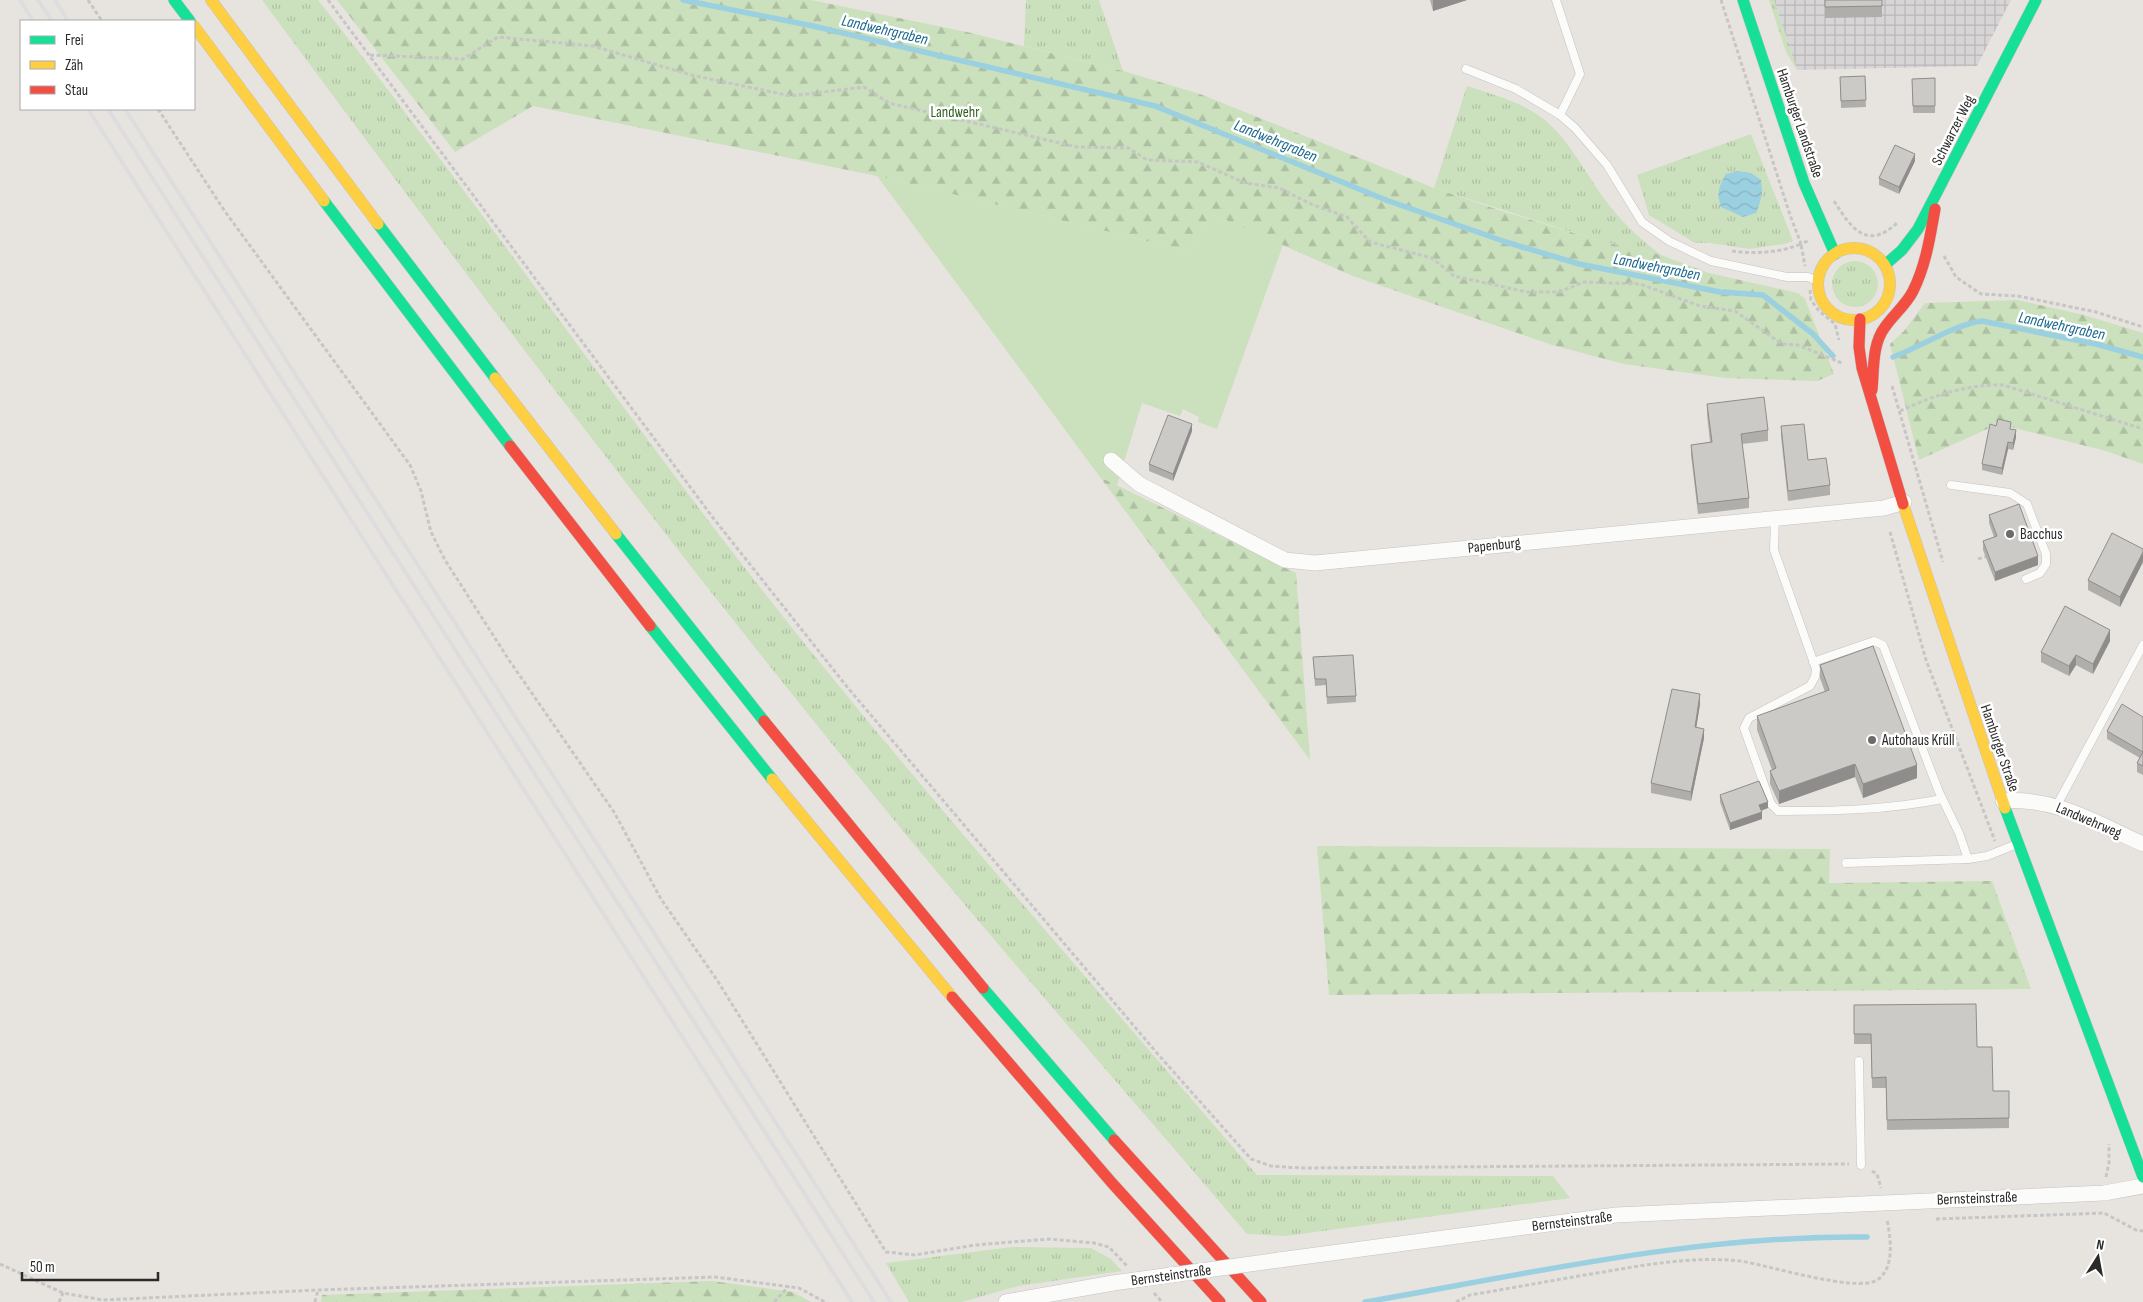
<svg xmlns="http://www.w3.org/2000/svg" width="2143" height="1302" font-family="'Sofia Sans Condensed',sans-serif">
<defs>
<pattern id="industrial-grid" width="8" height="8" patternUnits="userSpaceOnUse" patternTransform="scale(1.25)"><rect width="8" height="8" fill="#d8d5d7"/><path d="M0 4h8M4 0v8" fill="none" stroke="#bab7b9"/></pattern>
<pattern id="grass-tufts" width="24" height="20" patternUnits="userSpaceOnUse" patternTransform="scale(1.25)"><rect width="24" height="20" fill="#cbe0bc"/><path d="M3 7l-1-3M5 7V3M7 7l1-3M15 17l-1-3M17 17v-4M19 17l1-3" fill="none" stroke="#aec0a2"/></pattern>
<pattern id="forest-firs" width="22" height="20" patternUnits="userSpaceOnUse" patternTransform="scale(1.25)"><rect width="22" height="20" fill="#cbe0bc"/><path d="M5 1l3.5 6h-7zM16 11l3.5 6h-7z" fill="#aec0a2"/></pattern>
<pattern id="water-waves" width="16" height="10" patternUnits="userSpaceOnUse" patternTransform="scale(1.25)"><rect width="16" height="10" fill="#9bd0e1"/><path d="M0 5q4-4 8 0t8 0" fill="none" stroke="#86b3c1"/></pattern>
</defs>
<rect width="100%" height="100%" fill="#e7e4e0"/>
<!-- industrial -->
<path fill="url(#industrial-grid)" d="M1774 0H2011L1977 66 1797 70Z"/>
<!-- grass -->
<g fill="url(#grass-tufts)">
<path d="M262 0H318C456 174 583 356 717 532 887 754 1075 963 1257 1175L1553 1176 1570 1198 1285 1236 1247 1234C1139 1107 1029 982 922 854 693 577 476 289 262 0Z"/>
<path d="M1026 0H1099L1123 71 1024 46Z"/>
<path d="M1769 0H1774L1797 70 1786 52Z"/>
<path d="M1467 86C1494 95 1526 103 1547 122 1575 147 1590 183 1614 211 1628 228 1644 242 1661 255L1600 241 1434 188Z"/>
<path d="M1751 134 1793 241 1784 244 1749 249 1710 243H1695L1649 215 1637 175Z"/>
<circle cx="1855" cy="284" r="23"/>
<path d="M1012 1247 1091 1248 1111 1259 1122 1271 1018 1286 962 1302H909L886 1263Z"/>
</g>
<!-- forest -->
<g fill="url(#forest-firs)">
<path d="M337 0H811L967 32 1123 71 1200 94 1434 188 1499 210 1600 241 1661 255 1709 273 1798 293 1805 299 1834 374 1817 381 1725 378 1624 364 1552 345 1353 276 1212 214 1192 252 877 176 533 106 455 152Z"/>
<path d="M2017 300 2084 315 2143 333V464L2106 451 1998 424 1919 460 1890 344 1904 331 1925 303Z"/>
<path d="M1100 477 1296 573 1310 760Z"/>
<path d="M1317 846 1830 849 1829 883 1992 881 2031 989 1329 995Z"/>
<path d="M712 1281 793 1292 811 1302H321L322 1295Z"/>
</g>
<!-- garden -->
<path fill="#cbe0bc" d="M877 176 1192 252 1212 214 1283 245 1217 429 1198 422 1199 417 1183 409 1180 416 1142 403 1117 485 1100 477Z"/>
<!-- water -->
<path fill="url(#water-waves)" d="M1738 171 1751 173 1761 180C1763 193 1761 201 1756 213L1743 217 1721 207C1716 193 1719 186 1726 174Z"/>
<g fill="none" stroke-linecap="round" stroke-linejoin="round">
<!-- stream -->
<g stroke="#9bd0e1" stroke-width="5.5">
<path d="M683 0 813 26 1155 106 1386 200 1506 242 1579 264 1720 292 1763 295 1813 334 1833 356"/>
<path d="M1893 357C1921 347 1953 325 1982 321L2096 344 2143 357"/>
<path d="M1365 1302C1532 1273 1697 1235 1867 1237"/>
</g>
<!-- lane casing -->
<g stroke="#c4c2c2" stroke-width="9">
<g id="lane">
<path d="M1556 0 1580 74 1560 115"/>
<path d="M1466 69 1516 89 1560 115 1575 128 1607 165 1642 222 1669 241 1711 261 1787 277H1808L1818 281"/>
<path d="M1951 485 2010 493 2027 504 2046 554V564L2040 573 2026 579"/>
<path d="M1775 517 1774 550 1816 669 1815 677 1810 686 1749 718 1744 728 1771 804 1778 811C1834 811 1888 810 1942 799"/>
<path d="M1813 662 1874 641 1883 645 1939 792 1959 833 1968 859"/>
<path d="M2057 805 2143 645"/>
<path d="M1846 863 1968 859 1987 856 2017 844"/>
<path d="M1859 1061 1861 1165"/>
</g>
</g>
<!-- street casing -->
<g stroke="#c4c2c2" stroke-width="16">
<g id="street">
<path d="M1111 460 1139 484 1285 560 1315 563 1884 508 1904 502"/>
<path d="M2003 801C2056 797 2096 823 2143 844"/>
<path d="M1279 1260 1616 1215 2104 1193 2143 1186"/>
<path d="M1006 1302 1113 1283"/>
</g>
</g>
<!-- fast casing -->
<g stroke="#c4c2c2" stroke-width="12">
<g id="fast">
<path d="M174 0 190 21"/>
<path d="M1743 0 1804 183 1835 254"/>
<path d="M324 201 510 446"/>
<path d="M378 224 495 378"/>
<path d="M1885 265 1902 250 1918 229 2036 0"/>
<path d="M616 534 764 721"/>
<path d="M650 626 772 779"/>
<path d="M2005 808 2143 1177"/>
<path d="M983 988 1114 1140"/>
</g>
</g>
<!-- slow casing -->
<g stroke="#c4c2c2" stroke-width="12">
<g id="slow">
<path d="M211 0 378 224"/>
<path d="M194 26 324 201"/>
<circle cx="1854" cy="284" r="36"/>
<path d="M495 378 616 534"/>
<path d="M1903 504 2005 808"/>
<path d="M772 779 952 997"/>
</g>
</g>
<!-- jam casing -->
<g stroke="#c4c2c2" stroke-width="12">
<g id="jam">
<path d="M1860 319 1859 347 1862 368 1903 504"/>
<path d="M1872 390C1874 369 1872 344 1885 327 1894 314 1906 305 1913 291 1926 265 1930 237 1935 209"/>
<path d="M510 446 650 626"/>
<path d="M764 721 983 988"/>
<path d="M952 997 1112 1183 1220 1302"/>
<path d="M1114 1140 1261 1302"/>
</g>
</g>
<!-- path -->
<g stroke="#c6c6c5" stroke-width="3" stroke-dasharray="4 2.5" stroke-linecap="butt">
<path d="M88 0 102 21"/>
<path d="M328 0 714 519 848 688 1156 1052 1251 1159 1271 1166 1301 1168 1849 1164"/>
<path d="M1721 0 1790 215 1801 244 1810 240"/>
<path d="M370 55 463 59 498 37 593 46 691 75 791 96 864 87 889 103 1077 147 1129 148 1147 160 1198 162 1245 183 1279 188 1311 204 1347 217 1370 242 1432 258 1454 276 1527 292H1559L1584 282 1640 284 1700 306 1735 311 1782 344 1798 345 1842 363"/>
<path d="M158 109 224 210 410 465 421 491 431 532 445 560 509 660 614 812 661 899 717 980 886 1252 915 1255 975 1245 1049 1239 1094 1243 1109 1247 1127 1266"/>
<path d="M1834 201C1851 228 1867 251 1897 223"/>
<path d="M1732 251C1755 254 1779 253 1801 244L1805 266"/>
<path d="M1944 256 1956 277 1981 294 2018 296 2096 312 2143 327"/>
<path d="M1810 290 1811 300 1819 311 1835 324 1839 340"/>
<path d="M1892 386 1943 562"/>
<path d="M1900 411C1932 396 1967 384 2003 385L2143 429"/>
<path d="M1890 532 1926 660 1995 841"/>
<path d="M1978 559 1988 556"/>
<path d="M1872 1171 1877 1174 1881 1188"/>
<path d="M2106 1177 2109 1163V1144"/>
<path d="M1936 1219 2104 1213 2136 1230 2143 1231"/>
<path d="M0 1264 63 1293 103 1300 318 1290 715 1277 799 1288 825 1302"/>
<path d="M1154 1293 1162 1302"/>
<path d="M59 1302 63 1293"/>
<path d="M315 1302 318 1290"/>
<path d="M774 1302 789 1286"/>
<path d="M1456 1302 1470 1295C1512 1288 1554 1280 1597 1273 1645 1265 1691 1256 1740 1261 1768 1265 1856 1293 1877 1280 1896 1268 1890 1236 1887 1219"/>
</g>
<!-- lane -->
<use href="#lane" stroke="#fbfbfa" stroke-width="8"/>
<!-- street -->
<use href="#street" stroke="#fbfbfa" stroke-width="15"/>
<!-- fast -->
<use href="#fast" stroke="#16e098" stroke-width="11"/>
<!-- slow -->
<use href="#slow" stroke="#ffcf43" stroke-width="11"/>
<!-- jam -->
<use href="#jam" stroke="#f24e42" stroke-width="11"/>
<!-- rail -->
<g stroke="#ddddde" stroke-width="4">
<path d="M20 0 33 21"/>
<path d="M38 0 52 21"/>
<path d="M55 0 68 21"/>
<path d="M88 109 852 1302"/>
<path d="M108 109 874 1302"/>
<path d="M125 109 891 1302"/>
</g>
<!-- street-bridge casing -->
<g stroke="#c4c2c2" stroke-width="16" stroke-linecap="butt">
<path id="street-bridge" d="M1113 1283 1279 1260"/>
</g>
<!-- street-bridge -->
<use href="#street-bridge" stroke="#fbfbfa" stroke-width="15"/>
</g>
<!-- wall -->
<g fill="#afaeab">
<path d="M1430 0H1467L1433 11Z"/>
<path d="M1825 0H1882V17L1825 18Z"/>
<path d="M1865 76 1866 107 1841 108 1840 77Z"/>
<path d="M1935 78V113H1913L1912 79Z"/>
<path d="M1915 161 1899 194 1879 185V178Z"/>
<path d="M1707 404 1768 430V441L1742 444 1749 498V508L1698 514 1691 455V445L1710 442 1707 415Z"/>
<path d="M1781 426 1808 460 1830 485V495L1788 501 1781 436Z"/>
<path d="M1996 426 2011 429 2016 437 2013 450 2008 449 2002 475 1982 470V464Z"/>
<path d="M1192 431 1173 481 1149 471V464Z"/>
<path d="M1989 515 2038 565 1995 581 1983 550V541L1994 537 1989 523Z"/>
<path d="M2143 549V562L2120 607 2088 590V580Z"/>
<path d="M2110 641 2093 674 2076 665 2069 676 2041 662V652Z"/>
<path d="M1313 657 1356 696V702L1327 704 1326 685 1315 686Z"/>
<path d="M1820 665 1917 778 1863 798 1855 777 1779 804 1770 784V771L1772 770 1757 730V716L1825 692 1820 678Z"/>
<path d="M1700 704 1696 727 1704 738 1691 801 1651 793V783Z"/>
<path d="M2143 717V775L2137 772V763L2140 758 2107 739V731Z"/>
<path d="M1720 795 1768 808 1761 811 1762 819 1730 830 1720 802Z"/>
<path d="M1854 1005 1977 1047 1993 1091 2009 1118V1128L1887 1130 1886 1088H1872L1871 1044H1854Z"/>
</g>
<!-- shaded-wall -->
<g fill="#8f8d8b">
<path d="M1433 0H1467L1433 11Z"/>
<path d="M1915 154V161L1899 194V187Z"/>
<path d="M1192 424V431L1173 481V474Z"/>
<path d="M2016 430V437L2013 450V443Z"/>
<path d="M2008 442V449L2002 475V468Z"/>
<path d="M2143 552V562L2120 607V597Z"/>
<path d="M2038 556V565L1995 581V572Z"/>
<path d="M2110 630V641L2093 674V664Z"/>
<path d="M2076 655V665L2069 676V666Z"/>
<path d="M1700 694V704L1695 736V727Z"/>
<path d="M1704 729V738L1691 801V792Z"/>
<path d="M1855 764V777L1779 804V791Z"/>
<path d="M1917 765V778L1863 798V784Z"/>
<path d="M1768 802V808L1759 811V805Z"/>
<path d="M1762 812V819L1730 830V823Z"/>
</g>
<!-- building -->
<g fill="#cccac7" stroke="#8f8d8b">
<path d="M1825 0H1882V6L1825 7Z"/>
<path d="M1865 76 1866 100 1841 101 1840 77Z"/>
<path d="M1935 78V106H1913L1912 79Z"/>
<path d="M1895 145 1915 154 1899 187 1879 178Z"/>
<path d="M1764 397 1768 430 1741 434 1749 498 1698 504 1691 445 1712 442 1707 404Z"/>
<path d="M1168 415 1192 424 1173 474 1149 464Z"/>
<path d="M1998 419 2011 422 2010 429 2016 430 2013 443 2008 442 2002 468 1982 464 1990 424 1996 426Z"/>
<path d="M1804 424 1808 460 1826 458 1830 485 1788 491 1781 426Z"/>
<path d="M2019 504 2038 556 1995 572 1983 541 1997 536 1989 515Z"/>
<path d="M2112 533 2143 549V552L2120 597 2088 580Z"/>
<path d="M2065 606 2110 630 2093 664 2076 655 2069 666 2041 652Z"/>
<path d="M1873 646 1917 765 1863 784 1855 764 1779 791 1770 771 1776 768 1757 716 1829 690 1820 665Z"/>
<path d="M1353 655 1356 696 1327 697 1326 679H1315L1313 657Z"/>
<path d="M1672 689 1700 694 1695 727 1704 729 1691 792 1651 783Z"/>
<path d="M2122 704 2143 717V766L2137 763 2143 752 2107 731Z"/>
<path d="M1759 781 1768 802 1759 805 1762 812 1730 823 1720 795Z"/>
<path d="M1976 1004 1977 1047H1992L1993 1091H2009V1118L1887 1120 1886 1077 1872 1078 1871 1034H1854V1005Z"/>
</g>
<!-- markers -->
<g fill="#6c6b6a" stroke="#fff" stroke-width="2">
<circle cx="2010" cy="534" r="5"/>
<circle cx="1872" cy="740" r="5"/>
</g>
<g text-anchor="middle" stroke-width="5" stroke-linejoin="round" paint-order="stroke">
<!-- park labels -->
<g font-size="15" fill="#2f6021" stroke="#fff">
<text x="955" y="117">Landwehr</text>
</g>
<!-- street labels -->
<g font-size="15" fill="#2a2a2a" stroke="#fff">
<text transform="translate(1800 123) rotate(71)" y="5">Hamburger Landstraße</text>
<text transform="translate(1953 130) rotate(-63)" y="5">Schwarzer Weg</text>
<text transform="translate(1494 545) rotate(-6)" y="5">Papenburg</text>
<text transform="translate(2000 748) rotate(71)" y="5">Hamburger Straße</text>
<text transform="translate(2089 820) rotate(23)" y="5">Landwehrweg</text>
<text transform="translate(1977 1198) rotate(-2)" y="5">Bernsteinstraße</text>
<text transform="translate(1572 1221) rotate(-7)" y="5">Bernsteinstraße</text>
<text transform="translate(1171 1275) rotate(-8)" y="5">Bernsteinstraße</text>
</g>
<!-- poi labels -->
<g font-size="15" fill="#2a2a2a" stroke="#fff" text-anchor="start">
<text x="2020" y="539">Bacchus</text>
<text x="1882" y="745">Autohaus Krüll</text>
</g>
<!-- water labels -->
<g font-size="16" font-style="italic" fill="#1a678d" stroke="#fff">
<text transform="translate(885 29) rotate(13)" y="6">Landwehrgraben</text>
<text transform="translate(1276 140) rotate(22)" y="6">Landwehrgraben</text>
<text transform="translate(1657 266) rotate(11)" y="6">Landwehrgraben</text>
<text transform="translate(2062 325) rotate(12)" y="6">Landwehrgraben</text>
</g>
</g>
<!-- legend -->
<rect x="20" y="20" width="175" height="90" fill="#ffffff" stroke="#aaaaaa"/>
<rect x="30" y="36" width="25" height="8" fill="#16e098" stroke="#aaaaaa"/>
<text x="65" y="45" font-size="15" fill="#2a2a2a">Frei</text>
<rect x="30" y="61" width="25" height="8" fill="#ffcf43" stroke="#aaaaaa"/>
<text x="65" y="70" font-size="15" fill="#2a2a2a">Zäh</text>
<rect x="30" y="86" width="25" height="8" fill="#f24e42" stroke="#aaaaaa"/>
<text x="65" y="95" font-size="15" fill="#2a2a2a">Stau</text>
<!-- north arrow -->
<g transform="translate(2098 1257) rotate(11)" stroke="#ffffff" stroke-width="4" paint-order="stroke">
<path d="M0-4L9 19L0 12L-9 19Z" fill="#2a2a2a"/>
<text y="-8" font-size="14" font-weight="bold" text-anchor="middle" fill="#2a2a2a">N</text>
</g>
<!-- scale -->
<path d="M22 1272v8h136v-8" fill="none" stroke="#2a2a2a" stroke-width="2.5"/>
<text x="30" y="1272" font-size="15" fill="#2a2a2a" stroke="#ffffff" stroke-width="4" paint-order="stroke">50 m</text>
</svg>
